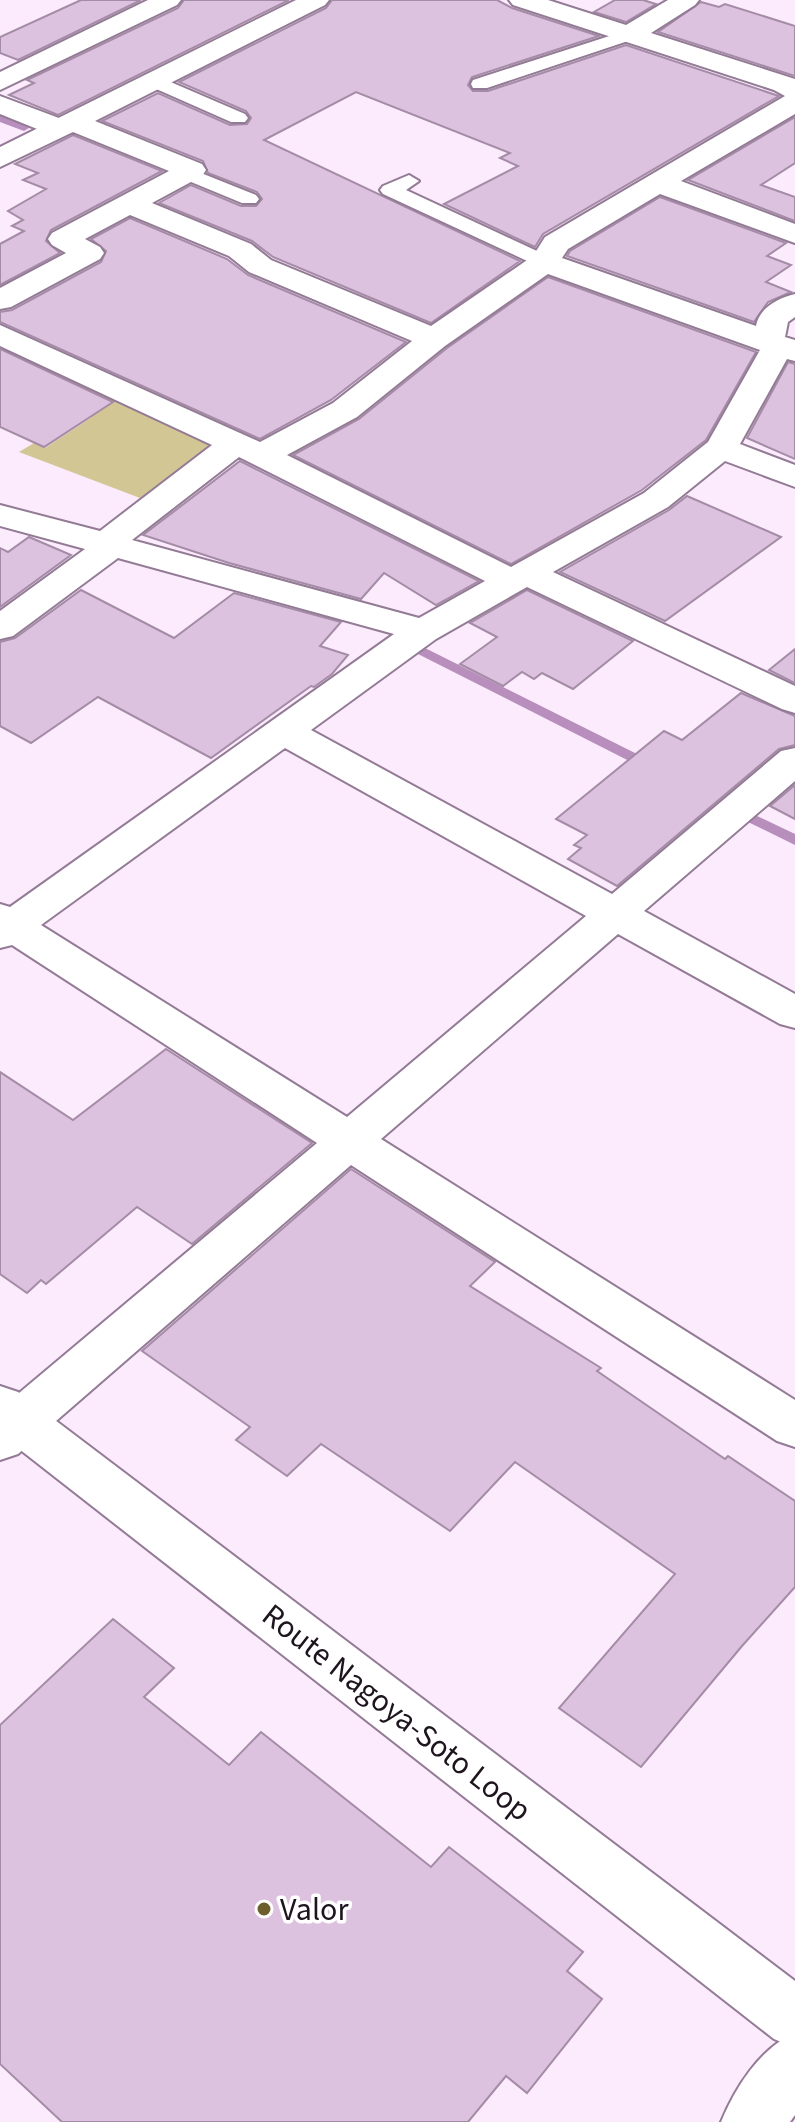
<svg xmlns="http://www.w3.org/2000/svg" width="795" height="2122" viewBox="0 0 795 2122" font-family="'Source Sans 3',sans-serif">
<rect width="100%" height="100%" fill="#fbebfd"/>
<polygon fill="#d3c695" points="7,348 213,444 140,498 19,452 34,443 45,448 92,417 42,395 0,352"/>
<g fill="none" stroke-linecap="round" stroke-linejoin="round">
<g fill="#b88ebc" fill-rule="evenodd">
<polygon points="0,115 28,126 29,128 24,131 0,122"/>
<polygon points="421,646 657,764 659,767 652,772 647,770 416,653 414,650"/>
<polygon points="755,815 795,834 795,845 750,823 748,820 750,817"/>
</g>
</g>
<g fill="#ddc2df" stroke="#a48ba6" stroke-width="2">
<polygon points="81,0 141,0 18,60 0,53 0,37"/>
<polygon points="184,0 289,0 58,115 9,95 34,83 27,80 178,8"/>
<polygon points="332,0 497,0 512,8 599,36 472,77 468,85 473,91 488,91 626,45 779,96 543,234 535,247 444,204 518,166 500,158 510,153 356,92 264,140 520,261 431,323 273,257 252,241 159,203 191,185 241,206 256,206 262,199 257,192 208,173 203,161 102,121 158,93 230,125 247,124 251,118 246,111 179,82 326,8"/>
<polygon points="615,0 643,0 656,4 626,22 594,12"/>
<polygon points="701,2 719,7 725,4 795,26 795,76 658,32"/>
<polygon points="795,117 795,163 761,185 795,197 795,221 688,180"/>
<polygon points="73,135 162,171 51,230 46,241 60,253 0,285 0,244 24,231 12,226 23,220 8,211 46,189 23,180 38,173 15,164"/>
<polygon points="660,197 786,243 767,256 791,265 766,282 791,292 768,302 754,322 567,256 570,251"/>
<polygon points="130,218 227,259 248,275 406,342 331,400 260,439 0,322 0,312 12,310 101,262 106,251 91,239"/>
<polygon points="548,277 756,352 706,440 642,490 511,564 293,455 359,419 447,348"/>
<polygon points="0,349 113,402 44,447 0,427"/>
<polygon points="788,362 795,364 795,459 747,438"/>
<polygon points="240,461 248,465 479,581 436,605 384,573 361,599 229,563 143,535"/>
<polygon points="687,496 781,537 665,621 560,572 669,510"/>
<polygon points="29,537 71,555 0,607 0,548 8,552"/>
<polygon points="81,590 174,638 234,593 341,622 320,646 348,655 332,674 314,687 311,686 211,758 98,697 31,743 0,726 0,642 15,638"/>
<polygon points="527,590 633,641 573,689 542,673 534,679 522,672 503,686 460,664 497,637 470,623"/>
<polygon points="795,649 795,683 769,670"/>
<polygon points="741,693 795,716 795,745 779,749 617,886 568,859 581,848 574,845 587,835 556,819 664,731 682,740"/>
<polygon points="795,785 795,819 770,806"/>
<polygon points="166,1049 312,1143 192,1244 137,1207 46,1284 41,1280 27,1293 0,1274 0,1072 73,1120"/>
<polygon points="351,1169 495,1262 470,1286 601,1368 597,1371 725,1459 728,1456 795,1501 795,1587 742,1646 641,1767 559,1708 675,1574 515,1462 450,1531 321,1444 287,1476 236,1440 250,1427 142,1351"/>
<polygon points="113,1619 174,1668 144,1697 229,1765 261,1732 431,1867 449,1847 583,1952 567,1971 602,1999 527,2093 506,2076 468,2122 62,2122 0,2064 0,1725"/>
</g>
<g fill="none" stroke-linecap="round" stroke-linejoin="round">
<g stroke="#937a95" stroke-width="4">
<g id="lane">
<polygon points="628,30 637,35 634,39 487,88 473,88 471,84 473,80"/>
<polygon points="152,74 245,114 248,118 245,122 231,122 145,84 143,80"/>
<polygon points="186,167 256,195 259,199 256,203 242,203 179,177 176,173"/>
<polygon points="409,175 419,181 406,190 552,258 555,262 552,266 538,266 383,194 380,190 383,186"/>
</g>
</g>
<g stroke="#937a95" stroke-width="4">
<g id="street">
<polygon points="148,0 181,0 177,5 0,90 0,72"/>
<path d="M296,0H329L325,5L95,121L202,164L206,170L202,176L152,203L251,244L271,260L431,326L533,256L545,237L785,96L774,90L513,5L509,0H548L626,25L668,0H699L695,5L651,33L795,79V114L681,181L795,224V243L660,194L568,249L562,258L756,326C759,308 778,298 795,294V317L788,322L785,337L795,340V361L787,359L740,444L795,465V487L725,461L668,507L553,572L795,686V713L782,709L527,587L436,639L311,730L612,894L781,751L795,748V781L644,911L795,994V1028L780,1024L618,934L381,1139L795,1400V1447L777,1441L351,1165L18,1454L0,1460V1409L317,1143L12,945L0,948V904L10,907L394,634L118,558L13,636L0,639V611L85,549L0,526V505L100,531L212,445L0,346V325L260,442L333,403L412,341L249,272L229,256L130,215L85,239L100,247L104,253L100,259L11,307L0,309V288L66,253L52,245L48,239L52,233L169,171L73,132L0,167V147ZM548,274L760,350L708,442L644,493L511,567L287,455L357,417L445,346ZM239,457L249,462L485,581L419,618L132,540ZM285,748L586,916L347,1117L41,925Z"/>
<path d="M795,2033V2115L790,2122H721C735,2088 760,2048 795,2033Z"/>
</g>
</g>
<g stroke="#937a95" stroke-width="4">
<g id="secondary">
<polygon points="0,96 67,121 71,127 67,133 57,135 47,133 0,114"/>
<polygon points="0,1386 18,1392 795,1981 795,2048 774,2039 0,1434"/>
</g>
</g>
<use href="#lane" fill="#fff" fill-rule="evenodd"/>
<use href="#street" fill="#fff" fill-rule="evenodd"/>
<use href="#secondary" fill="#fff" fill-rule="evenodd"/>
</g>
<circle fill="#6d5f2c" stroke="#fff" stroke-width="3" cx="264" cy="1909" r="8"/>
<g text-anchor="middle" stroke-width="7" stroke-linejoin="round" paint-order="stroke">
<g font-size="32" fill="#1d141e" stroke="#fff">
<text transform="translate(397 1712) rotate(38)" y="11">Route Nagoya-Soto Loop</text>
</g>
<g font-size="32" fill="#1d141e" stroke="#fff" text-anchor="start">
<text x="280" y="1920">Valor</text>
</g>
</g>
</svg>
